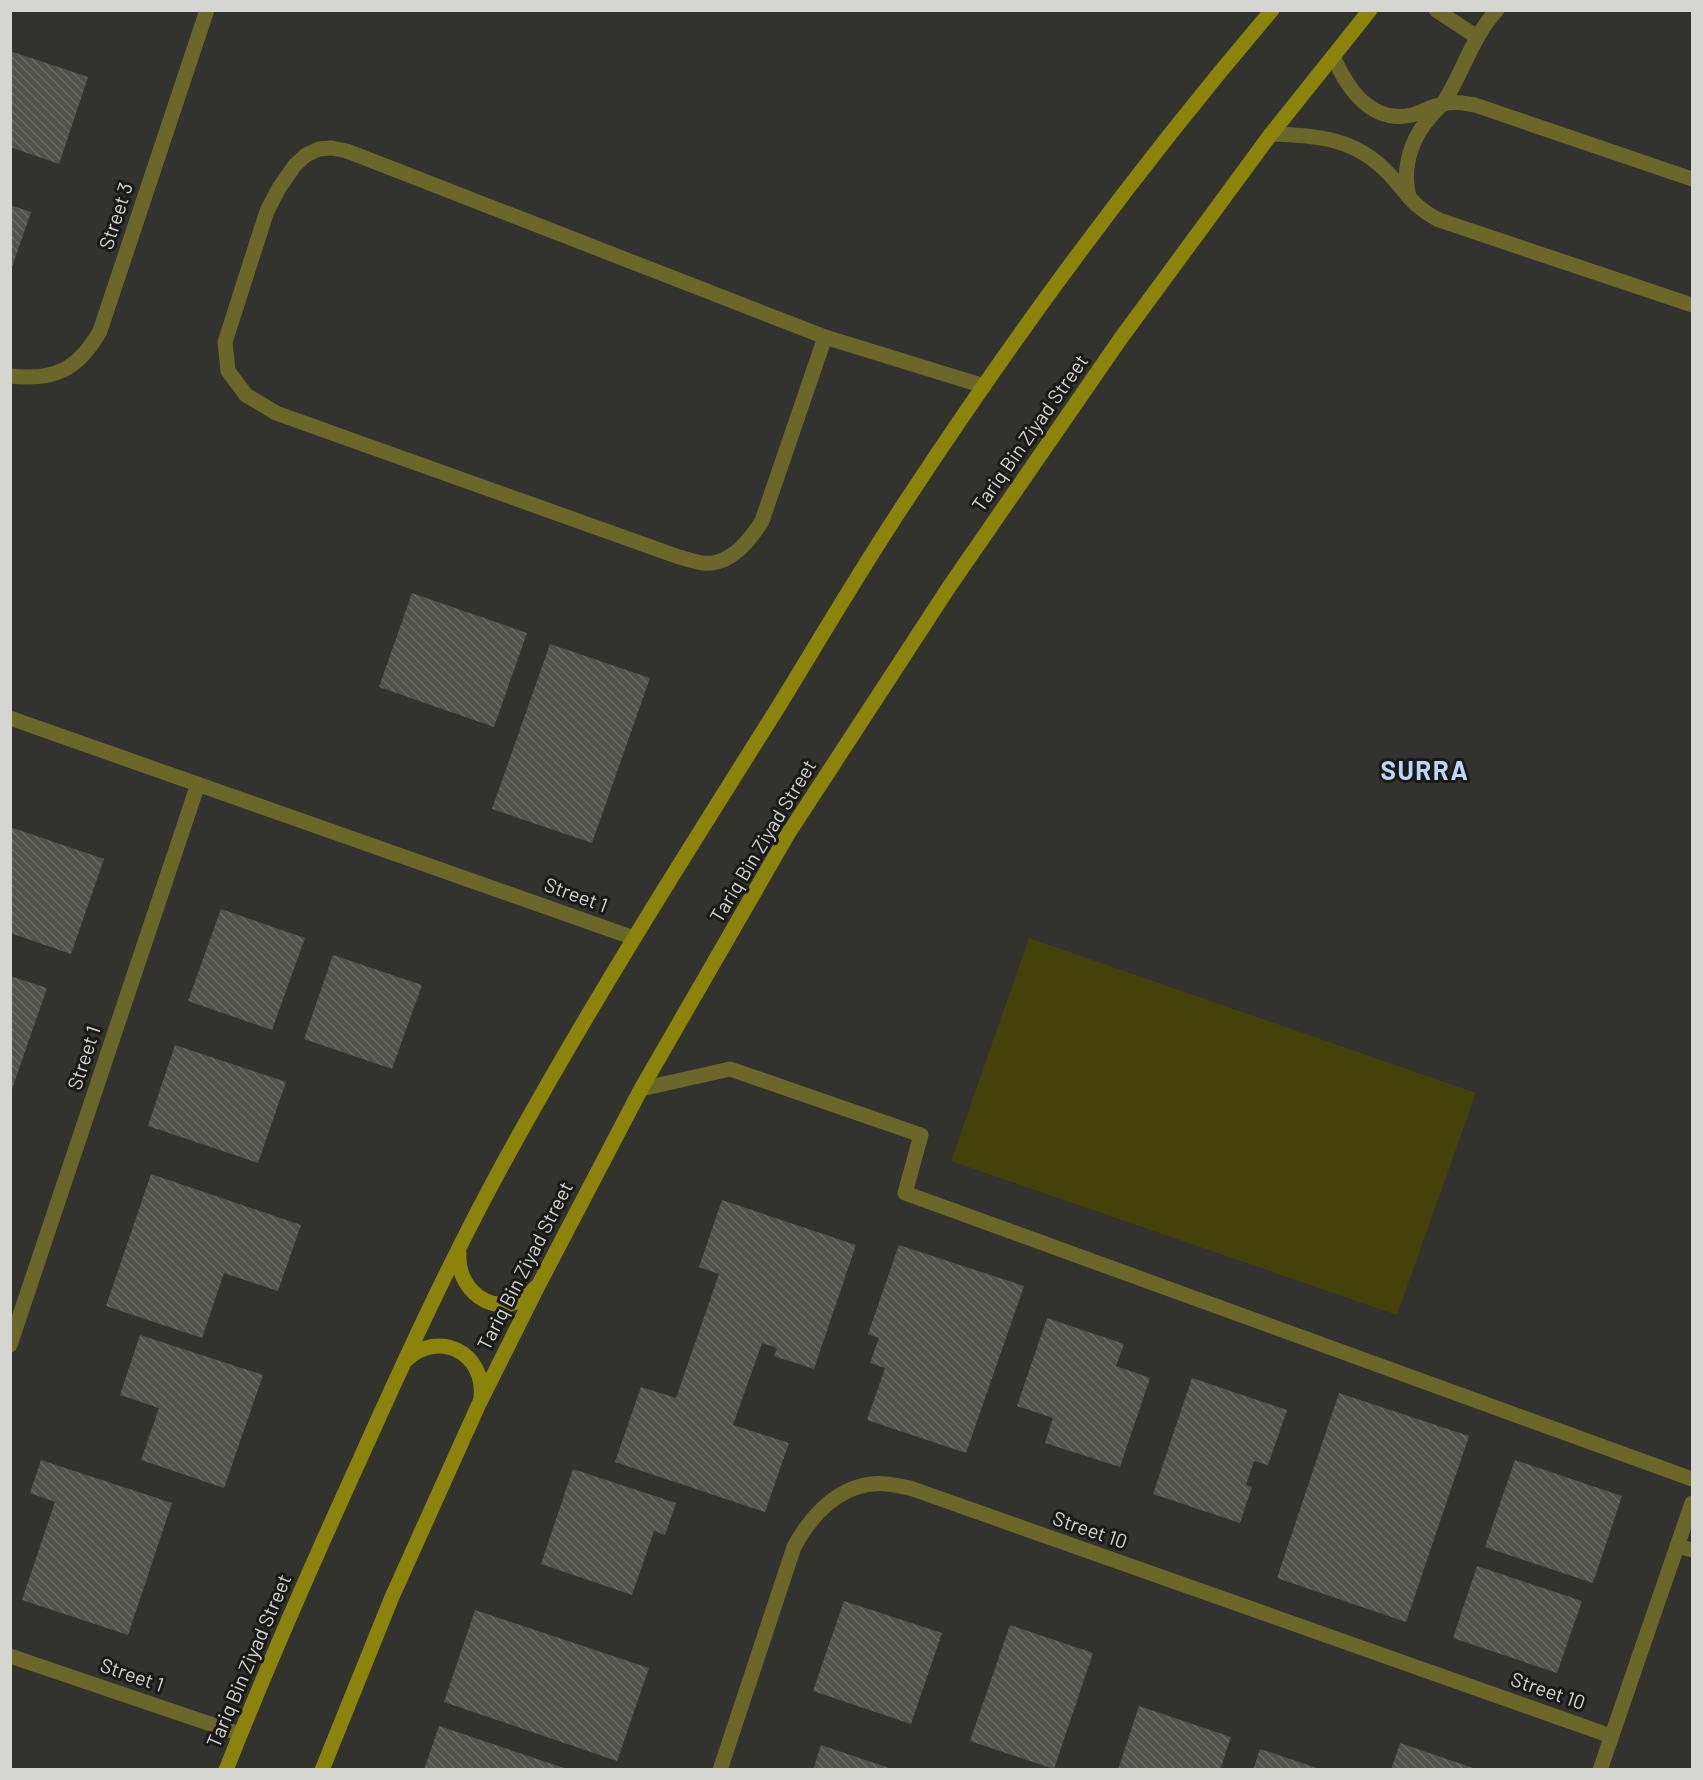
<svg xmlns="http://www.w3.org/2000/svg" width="1703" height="1780" viewBox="0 0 1703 1780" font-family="Barlow,sans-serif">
<defs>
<pattern id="building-back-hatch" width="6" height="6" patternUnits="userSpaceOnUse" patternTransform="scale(1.5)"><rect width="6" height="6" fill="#52524d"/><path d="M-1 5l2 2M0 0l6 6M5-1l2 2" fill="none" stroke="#6a6a66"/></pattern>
</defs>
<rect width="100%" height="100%" fill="#32322e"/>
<polygon fill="#45410a" points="1029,938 1476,1093 1397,1315 951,1161"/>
<g fill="url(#building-back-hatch)">
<polygon points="10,51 88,77 59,164 10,147"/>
<polygon points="10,205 31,212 11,270 10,270"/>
<polygon points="412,593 527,633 494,727 379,687"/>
<polygon points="550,644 650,678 592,843 492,809"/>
<polygon points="10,827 104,859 71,954 10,933"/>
<polygon points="221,909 305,938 272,1030 188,1001"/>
<polygon points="333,955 422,985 392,1069 304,1039"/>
<polygon points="10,976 47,988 11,1092 10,1092"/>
<polygon points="175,1045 286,1082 258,1163 148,1126"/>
<polygon points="151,1174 301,1225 278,1291 224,1273 202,1338 106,1306"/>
<polygon points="722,1200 856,1245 814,1369 774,1356 777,1348 762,1343 733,1425 789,1443 765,1512 615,1462 641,1387 676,1398 719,1274 699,1267"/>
<polygon points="899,1245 1024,1286 966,1453 867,1420 885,1368 870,1363 879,1338 868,1334"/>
<polygon points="1047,1318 1124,1344 1116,1366 1150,1378 1120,1467 1045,1443 1053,1418 1017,1406"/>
<polygon points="140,1335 263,1375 224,1488 141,1460 159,1408 120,1395"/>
<polygon points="1192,1378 1287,1410 1268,1465 1254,1461 1246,1485 1252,1487 1240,1523 1153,1494"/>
<polygon points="1339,1393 1469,1436 1406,1622 1277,1578"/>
<polygon points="41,1460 172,1503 128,1635 22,1600 55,1502 30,1493"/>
<polygon points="1515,1460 1622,1496 1593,1583 1485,1547"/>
<polygon points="573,1469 676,1503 665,1535 654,1531 632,1595 541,1564"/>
<polygon points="1477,1566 1582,1601 1557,1673 1453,1638"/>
<polygon points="844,1601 942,1633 911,1724 813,1691"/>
<polygon points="475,1610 649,1668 617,1761 444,1702"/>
<polygon points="1010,1625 1093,1653 1054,1769 970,1741"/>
<polygon points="1139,1706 1231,1737 1220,1770 1118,1770"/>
<polygon points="439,1726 567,1769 567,1770 424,1770"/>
<polygon points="1400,1743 1476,1769 1476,1770 1391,1770"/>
<polygon points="821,1745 892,1769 892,1770 813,1770"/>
<polygon points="1260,1749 1320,1769 1320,1770 1253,1770"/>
</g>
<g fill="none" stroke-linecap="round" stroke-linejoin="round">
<g stroke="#6b6729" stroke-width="15">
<polyline points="1436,10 1477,37"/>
<path d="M1333,56C1347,88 1370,124 1412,115C1422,112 1432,106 1443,104C1453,101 1464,103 1475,105L1692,179"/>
<path d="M1271,134C1317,136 1355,137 1389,174C1408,194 1412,206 1439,220L1692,305"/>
<path d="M1409,197C1405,181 1406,163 1412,147C1416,136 1423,125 1431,116C1435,111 1440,107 1444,102C1463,72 1472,37 1497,10"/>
<path d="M825,337L762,521C752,537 737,557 717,562C705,566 691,560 679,557L276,413L246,395L228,371L225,342L267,211L279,188L295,165L306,155L319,149L331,148L347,151L825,337L984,386"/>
<polyline points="641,1089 730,1069 921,1135 905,1193 1692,1479"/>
<polyline points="1677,1546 1692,1550"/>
</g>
<g stroke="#6b6729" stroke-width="15">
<path d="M10,376C54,381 78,370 100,331L207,10"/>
<polyline points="10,718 634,938"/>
<polyline points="10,1345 198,784"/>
<polyline points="10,1656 240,1734"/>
<path d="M720,1770L794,1547C810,1517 836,1488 872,1484C885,1482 898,1486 910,1488L1611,1736"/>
<polyline points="1600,1770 1692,1503"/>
</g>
<g stroke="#8b840b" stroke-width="15">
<path d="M459,1253C456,1297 506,1324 535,1288"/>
<path d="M406,1360C439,1329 486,1353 481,1398"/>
<path d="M226,1770C268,1664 314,1560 361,1457C409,1350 458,1244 515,1142C597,994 687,852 777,709C820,639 862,567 908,498C1019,329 1140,165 1272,10"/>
<polyline points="322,1770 392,1597 478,1406 539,1284 641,1089 788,834 949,587 1121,338 1271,134 1370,10"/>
</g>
</g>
<g text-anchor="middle" stroke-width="6" stroke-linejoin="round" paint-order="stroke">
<g font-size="20" fill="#d5d5d2" stroke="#191918">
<text transform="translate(116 216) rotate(-72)" y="7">Street 3</text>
<text transform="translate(1030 433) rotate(-55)" y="7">Tariq Bin Ziyad Street</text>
<text transform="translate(763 841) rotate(-59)" y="7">Tariq Bin Ziyad Street</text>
<text transform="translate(576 895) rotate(20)" y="7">Street 1</text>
<text transform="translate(84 1058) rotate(-72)" y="7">Street 1</text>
<text transform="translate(525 1266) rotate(-63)" y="7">Tariq Bin Ziyad Street</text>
<text transform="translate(1090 1530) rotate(19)" y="7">Street 10</text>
<text transform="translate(249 1661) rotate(-67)" y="7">Tariq Bin Ziyad Street</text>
<text transform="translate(132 1675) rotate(19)" y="7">Street 1</text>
<text transform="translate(1548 1691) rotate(19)" y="7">Street 10</text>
</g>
<g font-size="26" font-weight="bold" letter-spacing="1.5" fill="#bcd7fd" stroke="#191918">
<text x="1425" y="780">SURRA</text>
</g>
</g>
<rect width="1703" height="1780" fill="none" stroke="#d5d5d2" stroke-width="24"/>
</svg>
